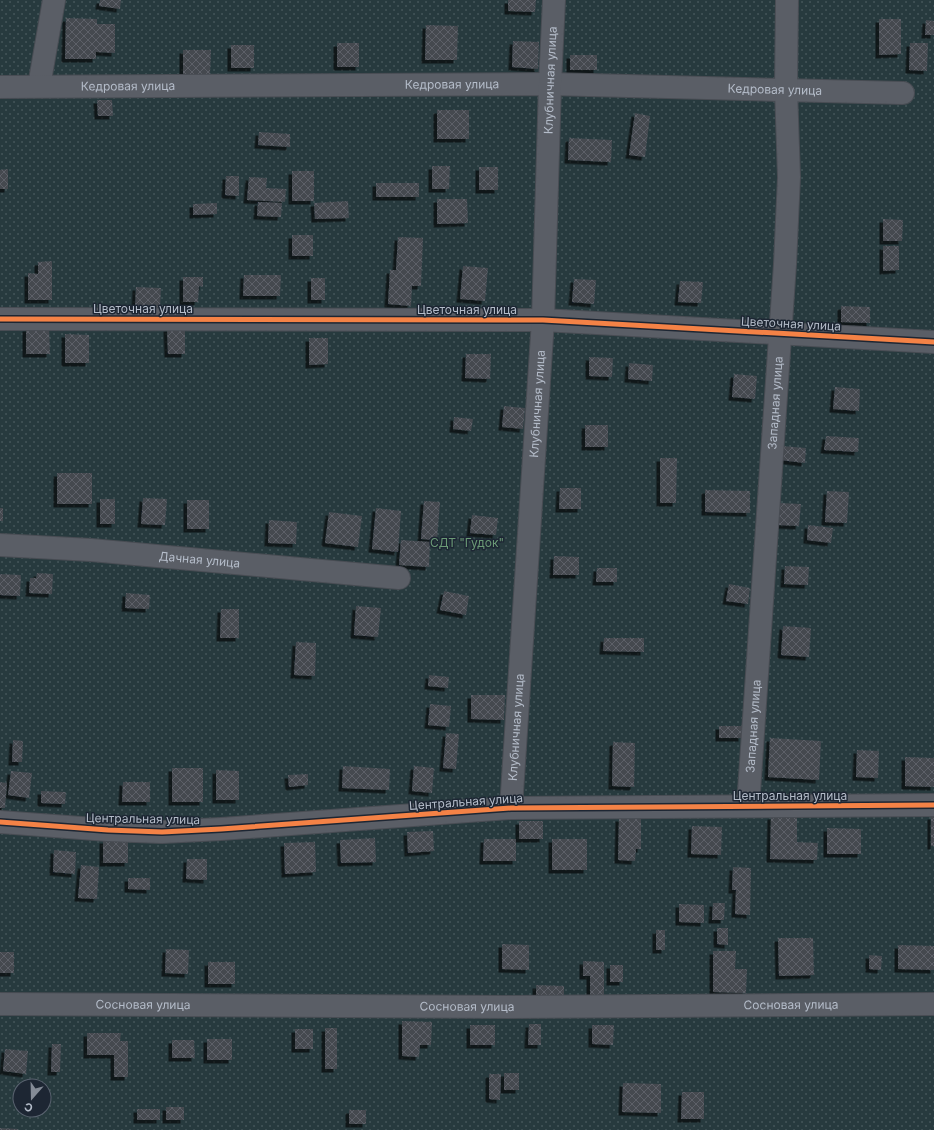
<svg xmlns="http://www.w3.org/2000/svg" width="934" height="1130" viewBox="0 0 934 1130" font-family="Inter,sans-serif">
<defs>
<pattern id="garden-dots" width="8" height="8" patternUnits="userSpaceOnUse"><rect width="8" height="8" fill="#273a3e"/><path d="M2 2h.1M6 6h.1" fill="none" stroke="#445559" stroke-width="1.8" stroke-linecap="round"/></pattern>
<pattern id="building-cross-hatch" width="8" height="8" patternUnits="userSpaceOnUse"><rect width="8" height="8" fill="#444950"/><path d="M0 0l8 8M0 8l8-8" fill="none" stroke="#5d6168"/></pattern>
<filter id="shadow"><feDropShadow dx="-3.5" dy="3.5" stdDeviation="0" flood-color="#0009"/></filter>
</defs>
<rect width="100%" height="100%" fill="#2a3038"/>
<path fill="url(#garden-dots)" fill-rule="evenodd" d="M0,0H934V1130H0ZM20,1086H44V1110H20Z"/>
<g fill="url(#building-cross-hatch)" filter="url(#shadow)">
<polygon points="100,0 121,0 120,9 99,6"/>
<polygon points="508,0 536,0 535,12 508,11"/>
<polygon points="66,18 97,19 97,24 115,24 115,53 96,52 96,59 65,59"/>
<polygon points="879,19 901,19 901,54 879,55"/>
<polygon points="926,20 934,21 934,35 925,35"/>
<polygon points="426,25 458,26 457,60 425,60"/>
<polygon points="513,41 539,42 538,69 512,67"/>
<rect x="337" y="43" width="22" height="24"/>
<polygon points="910,43 928,43 927,71 909,70"/>
<rect x="231" y="45" width="23" height="23"/>
<polygon points="183,50 211,50 210,74 183,74"/>
<rect x="570" y="55" width="27" height="15"/>
<polygon points="97,100 112,100 113,116 98,116"/>
<rect x="437" y="110" width="32" height="29"/>
<polygon points="635,113 650,116 645,157 629,155"/>
<polygon points="259,132 290,134 290,147 258,145"/>
<polygon points="569,138 612,140 611,162 568,160"/>
<polygon points="432,166 450,166 449,189 432,189"/>
<rect x="479" y="167" width="19" height="23"/>
<polygon points="8,169 8,189 0,189 0,170"/>
<rect x="292" y="171" width="22" height="30"/>
<polygon points="226,176 239,176 239,196 225,195"/>
<polygon points="249,177 267,178 266,188 286,189 285,202 247,200"/>
<rect x="376" y="183" width="43" height="14"/>
<polygon points="437,199 467,199 468,223 437,224"/>
<polygon points="348,201 349,218 315,219 314,203"/>
<polygon points="258,202 282,203 281,217 257,216"/>
<polygon points="217,203 217,214 193,215 193,204"/>
<polygon points="883,219 903,220 902,241 883,241"/>
<rect x="292" y="235" width="21" height="21"/>
<polygon points="398,237 423,238 421,286 412,286 411,306 388,304 390,270 396,270"/>
<polygon points="883,246 899,246 899,270 883,271"/>
<polygon points="52,261 52,300 28,300 28,273 38,274 38,262"/>
<polygon points="463,266 488,268 485,301 460,299"/>
<polygon points="244,275 281,275 280,296 243,296"/>
<polygon points="183,277 203,277 203,287 199,286 198,302 183,302"/>
<rect x="311" y="278" width="14" height="22"/>
<polygon points="574,279 596,280 594,304 572,302"/>
<polygon points="680,281 703,282 701,303 678,302"/>
<polygon points="136,287 161,288 160,308 135,308"/>
<polygon points="841,306 870,307 870,323 841,322"/>
<polygon points="49,327 50,354 26,354 26,328"/>
<polygon points="185,327 185,354 168,354 167,328"/>
<polygon points="65,334 89,335 89,363 65,363"/>
<polygon points="309,338 328,338 328,364 309,365"/>
<polygon points="466,354 491,354 490,379 465,378"/>
<polygon points="589,357 613,358 612,377 589,376"/>
<polygon points="629,363 653,365 652,381 628,379"/>
<polygon points="734,374 757,376 755,399 732,397"/>
<polygon points="835,387 860,389 859,411 833,409"/>
<polygon points="504,406 525,408 523,429 502,427"/>
<polygon points="454,417 473,419 471,431 453,429"/>
<rect x="585" y="425" width="23" height="22"/>
<polygon points="826,436 859,438 858,452 824,450"/>
<polygon points="782,446 806,448 805,463 780,460"/>
<polygon points="660,458 677,458 676,503 660,503"/>
<rect x="57" y="473" width="35" height="31"/>
<polygon points="560,488 581,488 581,509 559,509"/>
<polygon points="705,490 750,491 750,513 705,512"/>
<polygon points="827,491 849,492 847,523 825,522"/>
<polygon points="143,498 167,499 165,525 141,524"/>
<rect x="100" y="499" width="15" height="25"/>
<rect x="187" y="500" width="22" height="29"/>
<polygon points="424,501 440,502 437,540 421,539"/>
<polygon points="780,503 801,504 799,526 778,525"/>
<rect x="0" y="508" width="3" height="13"/>
<polygon points="376,508 401,511 398,552 372,549"/>
<polygon points="329,512 362,516 358,547 325,543"/>
<polygon points="472,515 498,518 496,535 470,533"/>
<polygon points="269,520 297,522 296,544 268,543"/>
<polygon points="808,525 833,528 831,543 807,540"/>
<polygon points="401,540 430,542 429,567 399,565"/>
<polygon points="554,556 579,557 579,575 553,575"/>
<polygon points="785,566 809,567 808,585 784,584"/>
<polygon points="597,568 617,568 617,582 596,582"/>
<polygon points="37,573 53,574 52,594 29,593 30,578 36,578"/>
<polygon points="0,574 21,575 20,596 0,595"/>
<polygon points="729,584 750,588 748,604 726,601"/>
<polygon points="444,591 469,596 466,615 440,610"/>
<polygon points="126,593 150,595 149,609 125,608"/>
<polygon points="356,606 381,608 378,637 354,635"/>
<polygon points="221,609 239,609 239,638 220,638"/>
<polygon points="783,626 811,628 809,657 781,655"/>
<polygon points="604,638 644,638 644,652 603,651"/>
<polygon points="296,642 316,643 315,676 294,675"/>
<polygon points="429,675 449,677 448,688 428,686"/>
<polygon points="471,695 505,695 504,720 471,719"/>
<polygon points="430,704 451,706 449,727 428,725"/>
<rect x="719" y="726" width="23" height="12"/>
<polygon points="446,733 459,734 456,769 443,768"/>
<polygon points="770,738 821,741 819,780 768,777"/>
<polygon points="13,740 23,741 22,762 12,762"/>
<polygon points="613,742 635,743 634,787 612,786"/>
<polygon points="857,750 879,751 878,778 856,777"/>
<polygon points="905,757 934,758 934,787 905,786"/>
<polygon points="343,766 390,769 389,790 342,788"/>
<polygon points="414,766 434,768 432,793 412,791"/>
<rect x="172" y="768" width="31" height="34"/>
<polygon points="216,770 239,771 239,800 216,800"/>
<polygon points="11,771 32,773 29,798 8,795"/>
<polygon points="308,774 308,785 289,787 288,775"/>
<polygon points="0,782 7,783 5,808 0,808"/>
<polygon points="123,782 150,782 150,802 122,802"/>
<polygon points="41,791 66,792 65,804 41,803"/>
<polygon points="771,816 797,817 797,842 818,843 817,860 770,859"/>
<rect x="931" y="816" width="3" height="30"/>
<polygon points="619,818 641,819 641,849 636,849 635,861 618,860"/>
<rect x="519" y="821" width="24" height="18"/>
<polygon points="692,826 722,827 721,855 691,854"/>
<polygon points="827,828 861,829 861,854 827,854"/>
<polygon points="433,831 434,851 408,853 407,832"/>
<polygon points="375,838 376,862 341,863 340,840"/>
<polygon points="484,839 516,839 516,861 483,861"/>
<rect x="552" y="839" width="35" height="31"/>
<rect x="103" y="840" width="25" height="23"/>
<polygon points="315,842 316,872 285,874 284,843"/>
<polygon points="54,850 76,852 75,874 53,872"/>
<polygon points="187,859 207,859 207,880 186,879"/>
<polygon points="81,865 99,867 97,899 78,898"/>
<polygon points="733,867 751,868 750,915 735,914 736,890 732,890"/>
<polygon points="128,878 150,878 150,890 128,889"/>
<polygon points="713,903 725,903 724,920 712,920"/>
<polygon points="679,904 704,905 704,923 679,922"/>
<polygon points="717,928 728,928 728,945 717,944"/>
<rect x="656" y="930" width="9" height="20"/>
<polygon points="778,938 813,938 814,975 779,976"/>
<polygon points="502,944 529,945 529,970 502,969"/>
<polygon points="898,945 934,946 934,970 898,969"/>
<polygon points="166,949 189,950 188,974 165,973"/>
<polygon points="713,951 736,951 735,969 747,969 746,993 713,992"/>
<rect x="0" y="952" width="14" height="21"/>
<polygon points="869,955 882,956 881,970 869,969"/>
<polygon points="583,961 604,962 604,996 590,996 590,976 583,976"/>
<rect x="208" y="962" width="27" height="22"/>
<rect x="610" y="965" width="13" height="17"/>
<polygon points="536,985 564,986 564,1000 536,999"/>
<polygon points="402,1021 432,1022 431,1045 420,1045 419,1057 402,1056"/>
<polygon points="529,1024 541,1024 541,1045 528,1045"/>
<rect x="470" y="1025" width="25" height="20"/>
<polygon points="592,1025 614,1025 613,1045 592,1044"/>
<rect x="325" y="1028" width="12" height="41"/>
<rect x="295" y="1029" width="18" height="20"/>
<polygon points="87,1033 121,1033 120,1041 128,1041 128,1077 114,1077 114,1055 87,1055"/>
<rect x="207" y="1039" width="25" height="21"/>
<polygon points="172,1040 194,1040 195,1058 172,1058"/>
<polygon points="52,1044 61,1044 60,1072 51,1072"/>
<polygon points="5,1049 28,1051 26,1074 3,1071"/>
<rect x="504" y="1073" width="15" height="17"/>
<polygon points="489,1074 501,1074 500,1100 489,1099"/>
<polygon points="623,1083 661,1084 661,1113 622,1112"/>
<polygon points="682,1092 704,1092 704,1119 681,1119"/>
<rect x="166" y="1107" width="18" height="13"/>
<rect x="137" y="1109" width="23" height="11"/>
<rect x="349" y="1110" width="17" height="14"/>
<polygon points="0,1128 18,1129 18,1130 0,1130"/>
</g>
<g fill="none" stroke-linecap="round" stroke-linejoin="round">
<g stroke="#484c53" stroke-width="24">
<g id="minor">
<polyline points="39,86 54,0"/>
<path id="s1" d="M0,87L550,84L903,93"/>
<polyline points="0,319 543,320 934,342"/>
<path id="s2" d="M0,545L91,550L399,578"/>
<path id="s3" d="M748,806L785,264L789,177L786,89L787,0"/>
<path id="s4" d="M511,808L543,320L550,84L554,0"/>
<polyline points="0,822 108,830 162,832 221,829 511,808 934,805"/>
<path id="s5" d="M0,1004L507,1007L934,1004"/>
</g>
</g>
<use href="#minor" stroke="#5a5e66" stroke-width="22"/>
<g stroke="#1d2633" stroke-width="8">
<g id="cycleway">
<polyline points="0,319 543,320 934,342"/>
<polyline points="0,822 108,830 162,832 221,829 511,808 934,805"/>
</g>
</g>
<use href="#cycleway" stroke="#f48246" stroke-width="5"/>
</g>
<g text-anchor="middle" stroke-width="3" stroke-linejoin="round" paint-order="stroke">
<g font-size="12" fill="#b4bcc9" stroke="#1d2633">
<text dy="4" stroke="none"><textPath href="#s4" startOffset="729">Клубничная улица</textPath></text>
<text dy="4" stroke="none"><textPath href="#s1" startOffset="452">Кедровая улица</textPath></text>
<text dy="4" stroke="none"><textPath href="#s1" startOffset="128">Кедровая улица</textPath></text>
<text dy="4" stroke="none"><textPath href="#s1" startOffset="775">Кедровая улица</textPath></text>
<text x="143" y="313">Цветочная улица</text>
<text x="467" y="314">Цветочная улица</text>
<text transform="translate(791 324) rotate(3)" y="4">Цветочная улица</text>
<text dy="4" stroke="none"><textPath href="#s3" startOffset="404">Западная улица</textPath></text>
<text dy="4" stroke="none"><textPath href="#s4" startOffset="405">Клубничная улица</textPath></text>
<text dy="4" stroke="none"><textPath href="#s2" startOffset="200">Дачная улица</textPath></text>
<text dy="4" stroke="none"><textPath href="#s3" startOffset="80">Западная улица</textPath></text>
<text dy="4" stroke="none"><textPath href="#s4" startOffset="81">Клубничная улица</textPath></text>
<text x="790" y="800">Центральная улица</text>
<text transform="translate(466 802) rotate(-4)" y="4">Центральная улица</text>
<text transform="translate(143 819) rotate(1)" y="4">Центральная улица</text>
<text dy="4" stroke="none"><textPath href="#s5" startOffset="143">Сосновая улица</textPath></text>
<text dy="4" stroke="none"><textPath href="#s5" startOffset="791">Сосновая улица</textPath></text>
<text dy="4" stroke="none"><textPath href="#s5" startOffset="467">Сосновая улица</textPath></text>
</g>
<g font-size="12" fill="#6b9a76" stroke="#1d2633">
<text x="467" y="547">СДТ "Гудок"</text>
</g>
</g>
<g transform="translate(32 1098) rotate(200)"><circle r="19" fill="#1d2633" stroke="#59626f"/>
<path d="M0-3L7 15L0 10L-7 15Z" fill="#848b96"/>
<text y="-6" font-size="11" font-weight="bold" text-anchor="middle" fill="#b4bcc9">С</text>
</g>
</svg>
